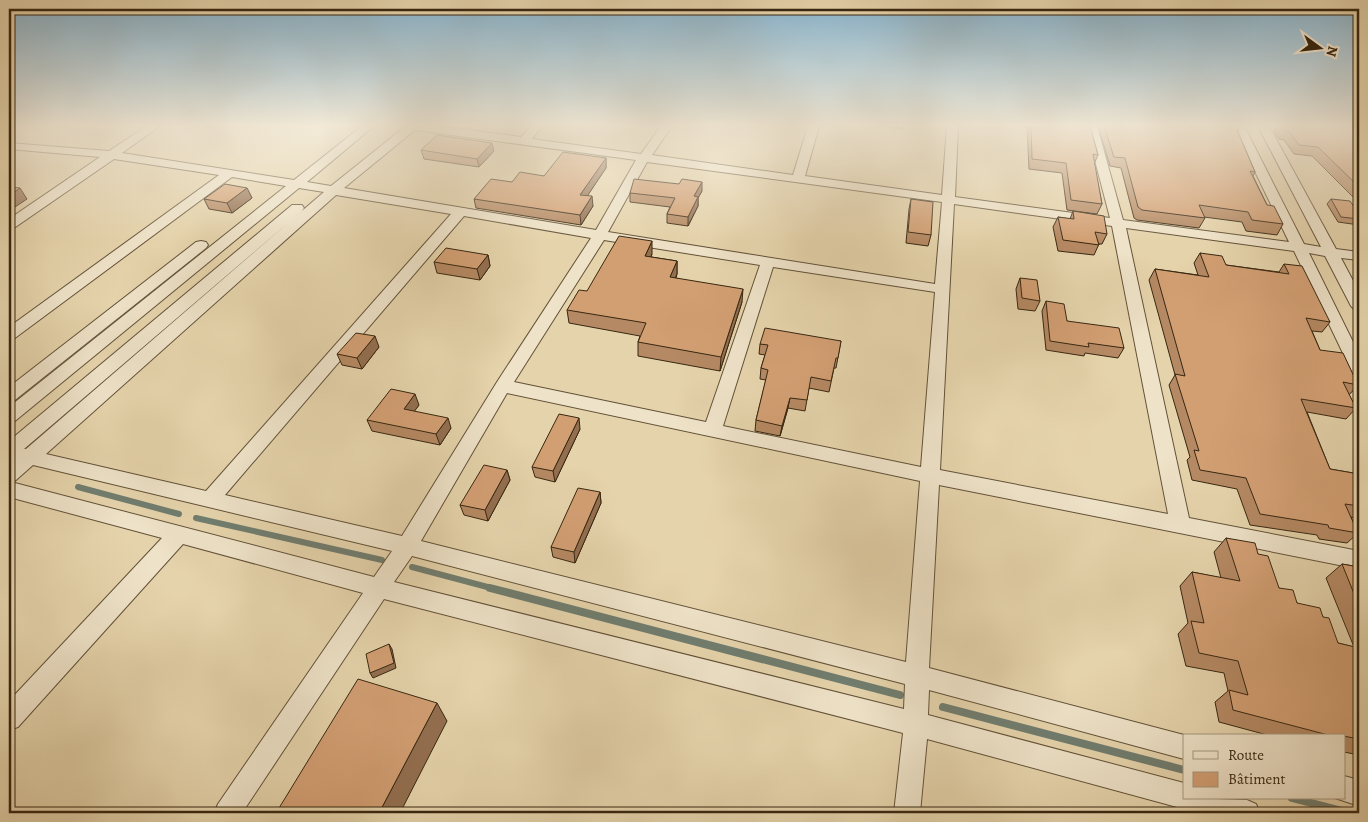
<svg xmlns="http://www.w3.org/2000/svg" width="1368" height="822" viewBox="0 0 1368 822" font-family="Alegreya,serif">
<rect width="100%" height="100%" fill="#e5d3ab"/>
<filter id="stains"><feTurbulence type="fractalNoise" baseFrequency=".004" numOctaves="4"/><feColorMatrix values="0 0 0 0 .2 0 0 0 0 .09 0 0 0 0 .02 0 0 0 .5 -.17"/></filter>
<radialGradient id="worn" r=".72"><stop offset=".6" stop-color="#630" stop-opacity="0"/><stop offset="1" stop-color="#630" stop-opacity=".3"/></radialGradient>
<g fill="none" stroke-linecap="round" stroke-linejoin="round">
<g stroke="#707d6f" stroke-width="6">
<polyline points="78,487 179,514"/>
<polyline points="196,518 382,560"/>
<polyline points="412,567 495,589"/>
</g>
<g stroke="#707d6f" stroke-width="8">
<polyline points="490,588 900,695"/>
<polyline points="943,707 1184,770"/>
<polyline points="1292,798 1350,813"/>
</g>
<g stroke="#635238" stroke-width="2">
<g id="minor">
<path d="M147,126H160L122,153L294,180L362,126H374L307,182L331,186L406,126H436L521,137L531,126H542L532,139L641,154L661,126H672L652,155L793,175L808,126H819L805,176L942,195L947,126H958L955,197L1110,218L1086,126H1097L1123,220L1289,242L1233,126H1244L1304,244L1321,247L1258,126H1269L1336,249L1359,252V260L1341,258L1359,292V311L1354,309L1351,306L1325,256L1309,253L1359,354V376L1353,374L1351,370L1294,251L1126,228L1189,518L1359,551V569L939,485L929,668L1184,735L1187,736H1184V759L929,690L928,715L1184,783V798L1247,800L1256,804L1260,813H1199L927,739L920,813H894L903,733L384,599L242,813H214L218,804L363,593L183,544L18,727L9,730V701L162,538L9,497V464L14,460L9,459V441L292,205H302L304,208L302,211L24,449H26L324,192L299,188L15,421L9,422V407L286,186L232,177L15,338L9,339V327L219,175L114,159L14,228L9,229V219L100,157L9,149V143L109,151ZM415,130L636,160L596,230L344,188ZM647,162L942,202L935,284L608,232ZM336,195L451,214L206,491L46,454ZM954,204L1112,226L1168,514L940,470ZM464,216L591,238L497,382L402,536L225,495ZM604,240L760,265L706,422L514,382ZM773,267L935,292L921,467L723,426ZM507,393L920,481L906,662L421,541ZM33,465L392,551L374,577L11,482L16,480ZM412,556L905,684L904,709L394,582Z"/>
<polygon points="201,241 206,242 208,245 206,248 15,400 9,402 9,387 196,242"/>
<polygon points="1344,776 1359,780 1359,806 1335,798 1344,798"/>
</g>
</g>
<use href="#minor" fill="#eee2c8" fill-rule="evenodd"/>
</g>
<g fill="#b58963" stroke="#382711">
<polygon points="884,126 904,126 903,129"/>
<polygon points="1027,126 1090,126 1098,155 1094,164 1102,204 1097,214 1067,210 1062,173 1029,169"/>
<polygon points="1098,126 1237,126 1239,130 1238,132 1255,172 1253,176 1267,205 1283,224 1277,235 1246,231 1242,222 1204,217 1205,218 1199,228 1137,220 1134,218 1121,168 1110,166"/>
<polygon points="1275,126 1359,126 1359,203 1312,156 1294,154 1284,140 1279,139 1275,133"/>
<polygon points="421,150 494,151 479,167 424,159"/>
<polygon points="606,158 606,168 587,196 593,206 581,225 476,208 474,199 512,182 544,176"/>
<polygon points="247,188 252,198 232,213 209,209 204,199"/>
<polygon points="702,191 698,198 698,206 688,226 667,223 667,214 670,207 630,202 630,193"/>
<polygon points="911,199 931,235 928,246 906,243 909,209"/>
<polygon points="1331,199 1359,214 1359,225 1338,222 1327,204"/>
<polygon points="1073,211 1107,234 1102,244 1099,244 1094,255 1058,251 1053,227 1058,217 1070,219"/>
<polygon points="1200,253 1226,265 1279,272 1284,264 1330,322 1322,332 1312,331 1320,350 1358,385 1349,395 1356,408 1346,419 1307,412 1330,469 1359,474 1359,519 1351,517 1358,533 1347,543 1319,539 1317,535 1250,525 1237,489 1192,480 1187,460 1190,457 1169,385 1175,375 1149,280 1155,269 1198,275 1194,263"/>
<polygon points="652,254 651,257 677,261 677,274 676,278 742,302 720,371 638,356 638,342 640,336 569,323 567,310 587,291"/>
<polygon points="488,255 490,266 480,280 437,273 434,262"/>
<polygon points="1020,278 1040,301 1035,311 1018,309 1016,289"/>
<polygon points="1046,301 1067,321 1124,348 1118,358 1085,353 1084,356 1046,350 1042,311"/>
<polygon points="841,341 836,368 834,368 829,392 809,388 805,411 788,408 780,436 755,431 756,420 766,380 760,379 761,368 765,355 759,354 760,344"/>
<polygon points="379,347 362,369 342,365 337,354"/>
<polygon points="419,405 414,411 451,428 440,445 372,431 367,420"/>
<polygon points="580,429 555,482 535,477 532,467"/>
<polygon points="507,470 510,480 488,521 464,515 460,505"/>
<polygon points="600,492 601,503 575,563 553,557 551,547"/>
<polygon points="1226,538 1258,554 1279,588 1297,603 1323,617 1338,643 1354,647 1326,578 1342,564 1359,567 1359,755 1344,752 1344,736 1271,736 1219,722 1215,702 1228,691 1224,673 1186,666 1178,634 1188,623 1180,586 1192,572 1221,578 1214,552"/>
</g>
<g fill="#936f50" stroke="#382711">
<polygon points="492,143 494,151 479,167 477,159"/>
<polygon points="606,158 606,168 582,204 580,195"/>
<polygon points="702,182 702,191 698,198 698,206 688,226 688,217 694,196"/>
<polygon points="20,188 27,199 9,211 9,196"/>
<polygon points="247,188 252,198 232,213 227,203"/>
<polygon points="592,196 593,206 581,225 580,215"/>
<polygon points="652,241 652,254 646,269 645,256"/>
<polygon points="488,255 490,266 480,280 477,269"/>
<polygon points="677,261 677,274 670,290 670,277"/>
<polygon points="743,289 742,302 720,371 721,357"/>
<polygon points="375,336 379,347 362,369 357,358"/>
<polygon points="415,394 419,405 408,420 404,409"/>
<polygon points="790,398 788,408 780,436 782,426"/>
<polygon points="448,418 451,428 440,445 436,434"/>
<polygon points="579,418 580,429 555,482 553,471"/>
<polygon points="507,470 510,480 488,521 485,510"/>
<polygon points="600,492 601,503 575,563 574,552"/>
<polygon points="389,644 392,649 396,668 373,678 370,673"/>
<polygon points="437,703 447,721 400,813 379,813"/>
</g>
<g fill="#d29f73" stroke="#382711">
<polygon points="1031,126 1090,126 1098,155 1093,154 1102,204 1071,200 1066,163 1032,159"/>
<polygon points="1104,126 1237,126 1239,130 1237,130 1255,172 1250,171 1267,205 1274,206 1283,224 1252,220 1248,212 1199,205 1205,218 1142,210 1138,207 1125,158 1114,157"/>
<polygon points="1281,126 1359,126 1359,187 1318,147 1299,145 1289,131 1284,131"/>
<polygon points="437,135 492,143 477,159 421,150"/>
<polygon points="563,152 606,158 580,195 592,196 580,215 474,199 491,179 512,182 520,172 544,176"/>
<polygon points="634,179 679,184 682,179 702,182 694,196 698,197 688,217 667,214 675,198 630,193"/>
<polygon points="225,184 247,188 227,203 204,199"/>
<polygon points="9,187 20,188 9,196"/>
<polygon points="911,199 933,202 931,235 908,232"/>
<polygon points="1331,199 1350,201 1359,214 1359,219 1341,217"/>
<polygon points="1073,211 1104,216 1107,234 1095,232 1099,245 1063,240 1058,217 1074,219"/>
<polygon points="619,236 652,241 645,256 677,261 670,277 743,289 721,357 638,342 646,323 567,310 579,290 587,291"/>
<polygon points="446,248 488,255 477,269 434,262"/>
<polygon points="1200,253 1222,256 1226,265 1289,274 1284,264 1302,266 1330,322 1306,318 1320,350 1343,353 1358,385 1343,382 1356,408 1301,399 1330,469 1359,474 1359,506 1345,504 1358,533 1329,528 1328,525 1260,514 1246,478 1200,470 1194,450 1199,451 1175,374 1185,376 1155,269 1209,277"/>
<polygon points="1020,278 1037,280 1040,301 1022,298"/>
<polygon points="1046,301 1064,304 1067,321 1119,328 1124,348 1088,343 1089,347 1050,341"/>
<polygon points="765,328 841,341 838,358 836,358 831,381 811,377 807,400 790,398 782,426 756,420 768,370 761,368 768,345 760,344"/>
<polygon points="356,333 375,336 357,358 337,354"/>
<polygon points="391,389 415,394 404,409 448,418 436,434 367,420"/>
<polygon points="559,414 579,418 553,471 532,467"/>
<polygon points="484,465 507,470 485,510 460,505"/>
<polygon points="578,488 600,492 574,552 551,547"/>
<polygon points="1226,538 1255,543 1258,554 1268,556 1279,588 1293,590 1297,603 1320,608 1323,617 1329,618 1338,643 1359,648 1359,739 1338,735 1338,736 1332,736 1233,710 1229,690 1248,695 1238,661 1199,653 1191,621 1204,623 1192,572 1240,581"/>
<polygon points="1342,564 1359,567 1359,606"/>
<polygon points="389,644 394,663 370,673 366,654"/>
<polygon points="358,679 437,703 379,813 276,813"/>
</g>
<linearGradient id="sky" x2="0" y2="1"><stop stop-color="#87b5d0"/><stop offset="0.52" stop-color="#f3ebd9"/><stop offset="1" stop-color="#f3ebd9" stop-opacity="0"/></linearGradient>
<rect width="1368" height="241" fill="url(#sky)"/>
<rect width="1368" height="822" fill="none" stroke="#e5d3ab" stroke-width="30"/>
<rect x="10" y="10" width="1348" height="802" fill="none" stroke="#382711" stroke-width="2.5"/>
<rect x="15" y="15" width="1338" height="792" fill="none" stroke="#382711"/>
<rect x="1183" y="734" width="162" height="65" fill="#eee2c8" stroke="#a5977f"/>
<rect x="1193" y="751" width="25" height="8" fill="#eee2c8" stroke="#a5977f"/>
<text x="1228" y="760" font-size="15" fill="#382711">Route</text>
<rect x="1193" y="772" width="25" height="15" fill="#d29f73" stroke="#a5977f"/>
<text x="1228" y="784" font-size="15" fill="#382711">Bâtiment</text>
<g transform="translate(1320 48) rotate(105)" stroke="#eee2c8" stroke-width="4" paint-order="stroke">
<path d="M0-4L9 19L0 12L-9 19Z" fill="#382711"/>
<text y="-8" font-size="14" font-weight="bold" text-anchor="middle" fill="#382711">N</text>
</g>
<rect width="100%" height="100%" filter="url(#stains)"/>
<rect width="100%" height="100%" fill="url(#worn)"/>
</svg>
